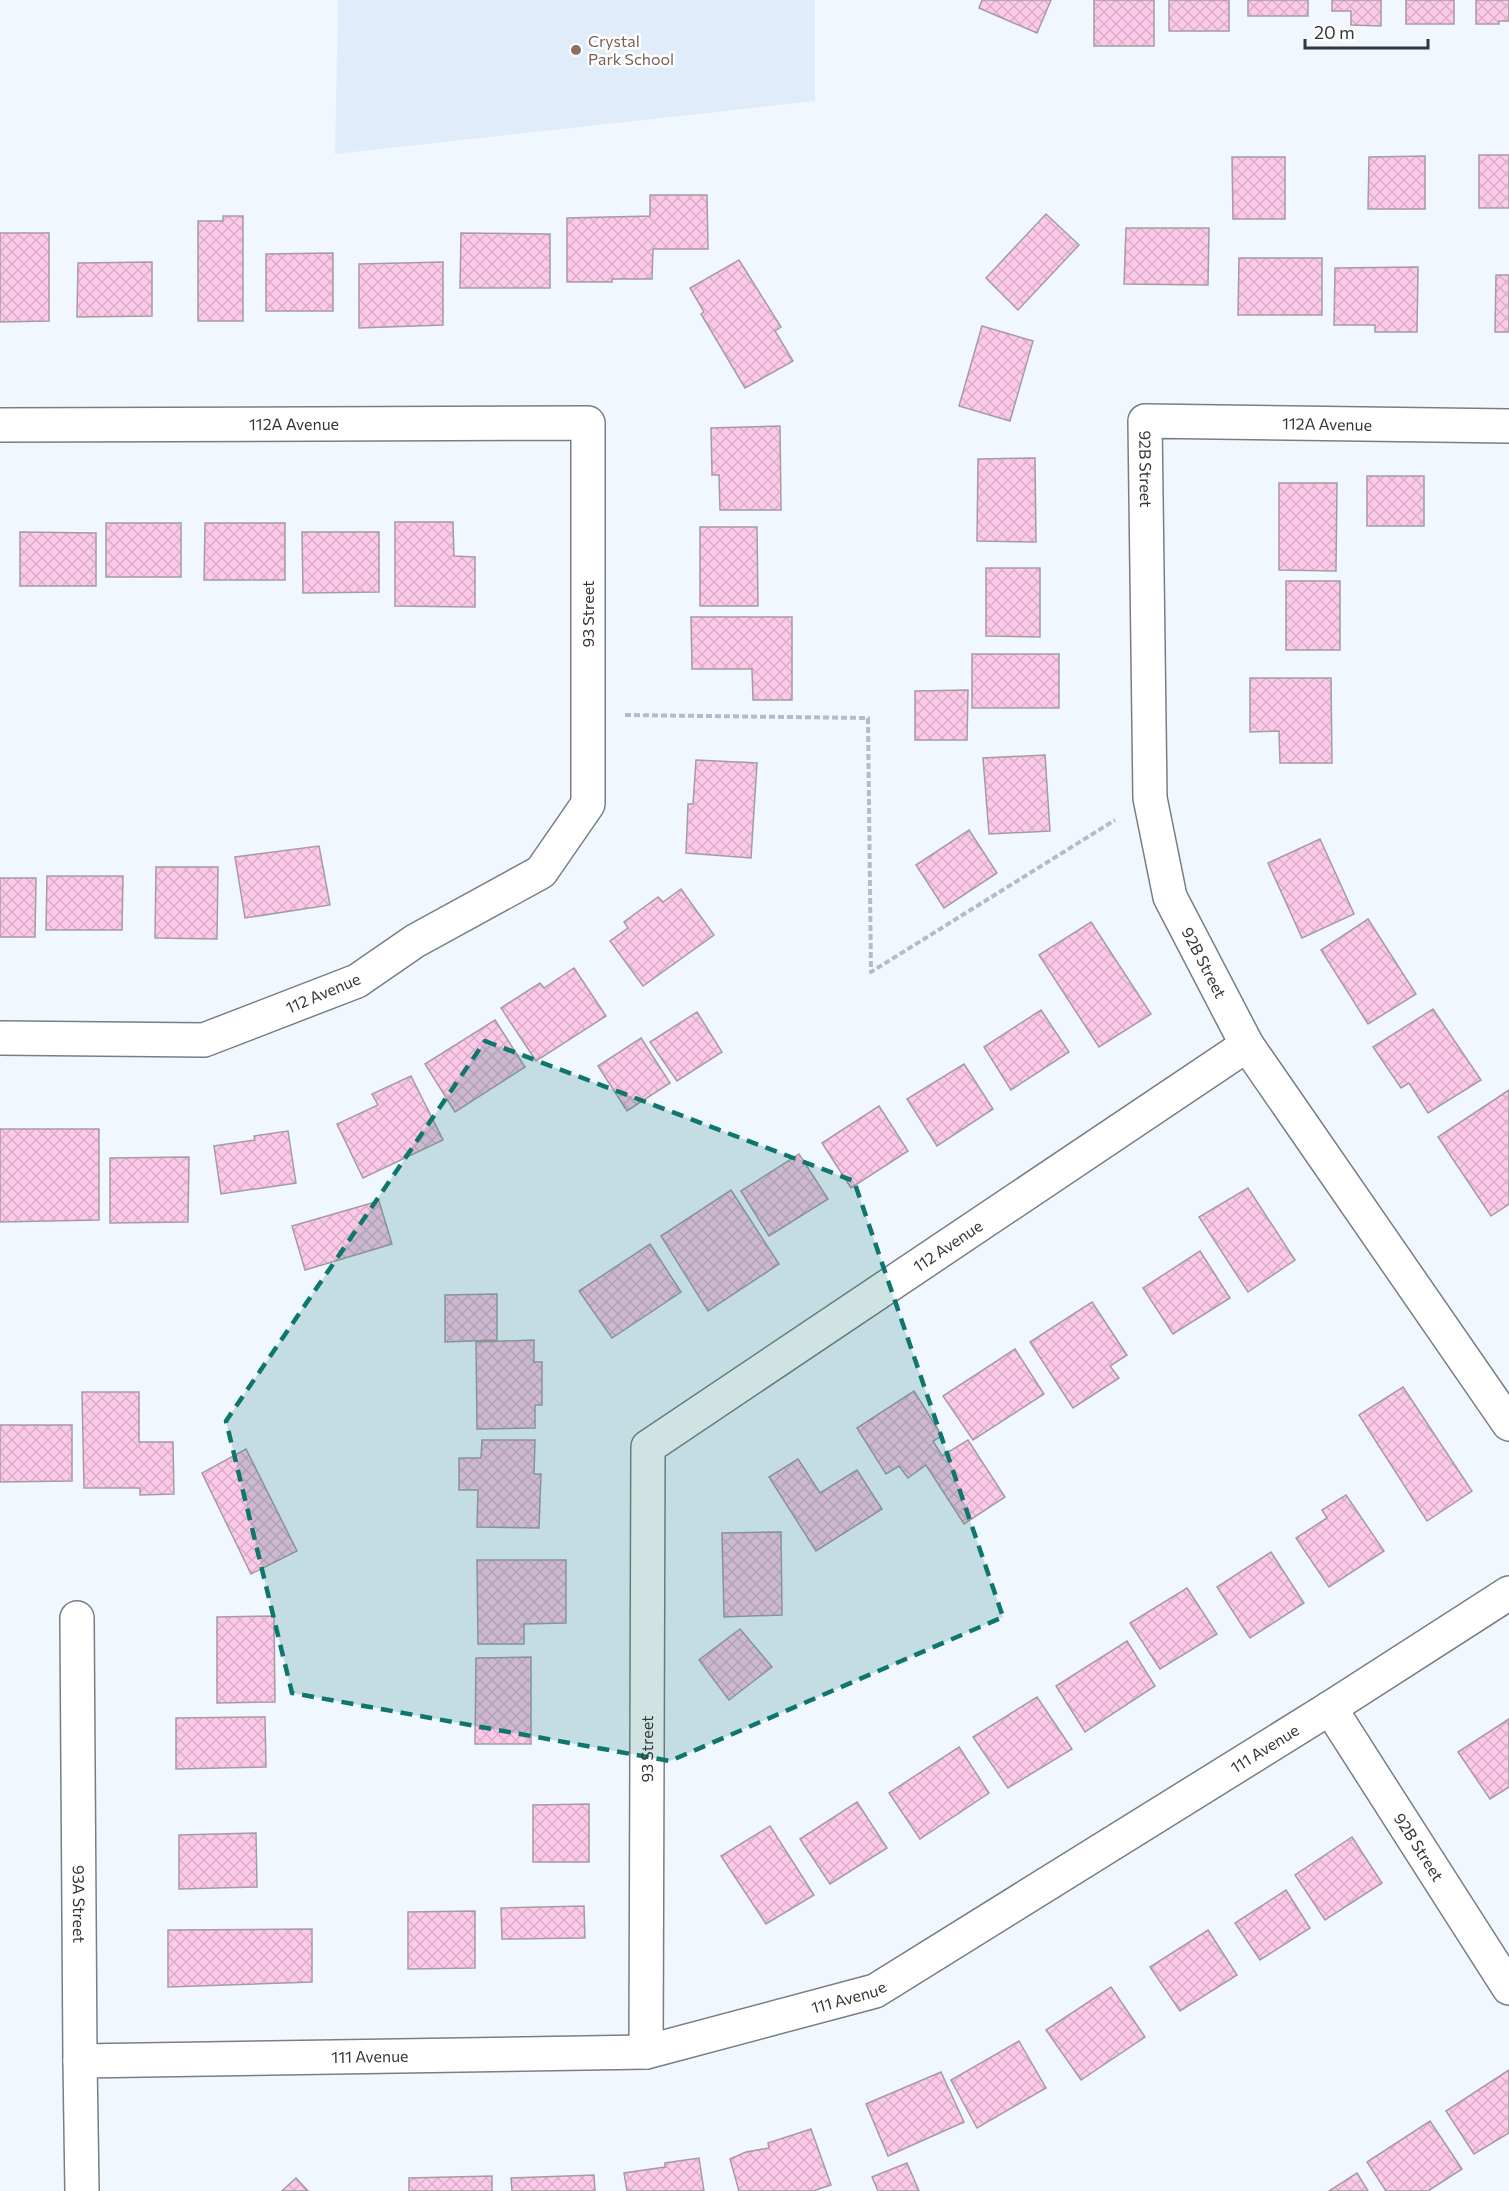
<svg xmlns="http://www.w3.org/2000/svg" width="1509" height="2191" viewBox="0 0 1509 2191" font-family="Commissioner,sans-serif">
<defs>
<pattern id="building-cross-hatch" width="8" height="8" patternUnits="userSpaceOnUse" patternTransform="scale(1.5)"><rect width="8" height="8" fill="#fdc9e8"/><path d="M0 0l8 8M0 8l8-8" fill="none" stroke="#d9adc8"/></pattern>
</defs>
<rect width="100%" height="100%" fill="#f1f7ff"/>
<polygon fill="#e1ecfb" points="338,0 815,0 815,101 335,154"/>
<g fill="url(#building-cross-hatch)" stroke="#a59ca1" stroke-width="1.5">
<polygon points="982,0 1051,0 1037,33 979,8"/>
<rect x="1094" y="0" width="60" height="46"/>
<rect x="1169" y="0" width="60" height="31"/>
<rect x="1248" y="0" width="60" height="16"/>
<polygon points="1332,0 1381,0 1381,26 1351,25 1351,11 1332,11"/>
<rect x="1406" y="0" width="48" height="24"/>
<polygon points="1476,0 1509,0 1509,21 1499,21 1499,24 1476,24"/>
<rect x="1479" y="155" width="30" height="53"/>
<polygon points="1425,156 1425,209 1368,209 1369,157"/>
<polygon points="1232,157 1285,157 1285,219 1233,219"/>
<polygon points="650,195 707,195 708,249 653,249 652,279 612,279 612,282 567,282 567,218 650,216"/>
<polygon points="1046,214 1079,245 1018,310 986,278"/>
<polygon points="223,216 243,216 243,321 198,321 198,221 223,221"/>
<polygon points="1126,228 1209,228 1208,285 1124,284"/>
<polygon points="0,233 49,233 49,321 0,322"/>
<polygon points="461,233 550,234 550,288 460,288"/>
<polygon points="333,253 333,311 266,311 266,254"/>
<polygon points="1239,258 1322,258 1322,315 1238,315"/>
<polygon points="739,260 781,327 775,331 793,361 745,388 701,314 704,312 690,288"/>
<polygon points="152,262 152,316 77,317 78,263"/>
<polygon points="443,262 443,325 359,328 359,264"/>
<polygon points="1418,267 1417,332 1375,332 1375,325 1334,325 1335,268"/>
<polygon points="1496,275 1509,275 1509,332 1495,332"/>
<polygon points="982,326 1033,341 1010,421 959,406"/>
<polygon points="780,426 781,510 720,510 719,475 712,475 711,428"/>
<polygon points="1035,458 1036,542 977,541 978,459"/>
<rect x="1367" y="476" width="57" height="50"/>
<polygon points="1279,483 1337,483 1336,571 1279,570"/>
<polygon points="395,522 453,522 454,556 475,557 475,607 395,606"/>
<rect x="106" y="523" width="75" height="54"/>
<polygon points="205,523 285,523 285,580 204,580"/>
<polygon points="700,527 757,527 758,606 700,606"/>
<polygon points="20,532 96,533 96,586 20,586"/>
<polygon points="302,532 379,532 379,592 303,593"/>
<polygon points="986,568 1040,568 1040,637 986,636"/>
<rect x="1286" y="581" width="54" height="69"/>
<polygon points="691,617 792,617 792,700 753,700 752,669 692,669"/>
<rect x="972" y="654" width="87" height="54"/>
<polygon points="1250,678 1331,678 1332,763 1280,763 1279,731 1250,732"/>
<polygon points="968,690 967,740 915,740 915,691"/>
<polygon points="1045,755 1050,831 989,834 983,758"/>
<polygon points="696,760 757,763 751,858 686,853 688,804 693,804"/>
<polygon points="969,830 997,873 944,908 916,865"/>
<polygon points="1320,839 1354,914 1302,938 1268,863"/>
<polygon points="319,846 330,905 245,918 235,857"/>
<polygon points="156,867 218,867 217,939 155,938"/>
<polygon points="47,876 123,876 122,930 46,930"/>
<polygon points="0,878 36,878 35,937 0,937"/>
<polygon points="681,889 714,935 643,986 610,941 628,928 624,922 658,897 663,902"/>
<polygon points="1368,919 1416,994 1368,1024 1321,950"/>
<polygon points="1091,922 1151,1014 1099,1047 1039,955"/>
<polygon points="574,968 606,1016 536,1061 501,1008 540,983 544,988"/>
<polygon points="1433,1009 1481,1080 1428,1113 1409,1083 1401,1088 1373,1047"/>
<polygon points="1041,1010 1069,1052 1011,1090 984,1047"/>
<polygon points="697,1012 722,1052 677,1081 650,1042"/>
<polygon points="495,1020 525,1067 455,1112 425,1064"/>
<polygon points="641,1038 670,1083 627,1111 598,1066"/>
<polygon points="964,1064 993,1109 937,1146 907,1099"/>
<polygon points="411,1076 443,1140 363,1178 337,1124 378,1105 372,1094"/>
<polygon points="1509,1090 1509,1204 1491,1216 1438,1137"/>
<polygon points="879,1106 908,1151 851,1188 822,1143"/>
<polygon points="0,1129 99,1129 99,1220 0,1222"/>
<polygon points="288,1131 296,1183 221,1194 214,1146 255,1140 254,1136"/>
<polygon points="799,1154 828,1199 769,1236 741,1191"/>
<polygon points="189,1157 188,1222 110,1223 110,1158"/>
<polygon points="1248,1188 1295,1260 1248,1292 1199,1217"/>
<polygon points="731,1190 779,1264 708,1311 661,1236"/>
<polygon points="379,1201 392,1244 305,1270 292,1226"/>
<polygon points="650,1244 681,1292 612,1338 579,1291"/>
<polygon points="1200,1251 1230,1298 1173,1334 1143,1288"/>
<polygon points="497,1294 497,1340 445,1342 445,1295"/>
<polygon points="1092,1302 1127,1355 1110,1366 1119,1378 1073,1408 1030,1342"/>
<polygon points="534,1340 534,1362 542,1362 542,1405 535,1405 535,1428 477,1429 476,1342"/>
<polygon points="1015,1349 1044,1394 973,1440 943,1396"/>
<polygon points="1403,1387 1472,1491 1427,1521 1359,1415"/>
<polygon points="914,1391 942,1436 933,1441 942,1456 968,1440 1005,1497 964,1524 926,1465 908,1478 899,1466 886,1474 857,1428"/>
<polygon points="82,1392 139,1392 139,1442 173,1442 174,1494 140,1495 140,1488 84,1488"/>
<polygon points="0,1425 72,1425 72,1481 0,1482"/>
<polygon points="482,1440 535,1440 534,1474 541,1474 539,1528 477,1527 478,1490 459,1490 459,1458 481,1458"/>
<polygon points="246,1449 297,1551 251,1574 202,1473"/>
<polygon points="798,1459 820,1493 857,1470 882,1509 816,1551 769,1477"/>
<polygon points="1346,1495 1384,1551 1329,1587 1296,1538 1327,1518 1322,1510"/>
<polygon points="781,1532 782,1615 724,1617 722,1533"/>
<polygon points="1271,1552 1304,1603 1250,1638 1217,1587"/>
<polygon points="477,1560 566,1560 566,1623 524,1624 524,1644 478,1644"/>
<polygon points="1187,1588 1217,1634 1160,1669 1130,1623"/>
<polygon points="274,1616 275,1702 217,1703 217,1617"/>
<polygon points="740,1629 772,1667 729,1700 699,1660"/>
<polygon points="1127,1641 1155,1686 1085,1732 1056,1686"/>
<polygon points="531,1657 531,1744 475,1744 476,1658"/>
<polygon points="1037,1697 1072,1749 1008,1788 973,1737"/>
<polygon points="265,1717 266,1767 176,1769 176,1718"/>
<polygon points="1509,1719 1509,1787 1490,1799 1458,1752"/>
<polygon points="959,1747 989,1793 920,1839 889,1793"/>
<polygon points="857,1802 887,1848 830,1884 800,1839"/>
<polygon points="589,1804 589,1862 533,1862 533,1805"/>
<polygon points="770,1826 814,1895 766,1924 721,1856"/>
<polygon points="256,1833 257,1887 179,1889 179,1835"/>
<polygon points="1352,1837 1382,1883 1325,1920 1295,1875"/>
<polygon points="1286,1890 1310,1928 1260,1960 1235,1923"/>
<polygon points="584,1906 585,1938 502,1939 501,1908"/>
<polygon points="475,1911 475,1968 408,1969 408,1912"/>
<polygon points="312,1929 312,1982 168,1987 168,1930"/>
<polygon points="1208,1930 1237,1975 1180,2011 1150,1967"/>
<polygon points="1111,1987 1145,2037 1081,2080 1046,2030"/>
<polygon points="1019,2041 1046,2088 977,2128 951,2080"/>
<polygon points="1509,2070 1509,2133 1474,2154 1446,2111"/>
<polygon points="941,2072 964,2122 888,2156 866,2104"/>
<polygon points="1430,2121 1462,2169 1428,2191 1386,2191 1367,2162"/>
<polygon points="811,2129 831,2185 813,2191 739,2191 730,2159 746,2152 769,2148 768,2143"/>
<polygon points="699,2158 704,2191 627,2191 624,2173 665,2167 665,2163"/>
<polygon points="907,2163 919,2191 878,2191 872,2177"/>
<polygon points="1357,2173 1368,2191 1329,2191"/>
<polygon points="594,2175 595,2191 512,2191 511,2178"/>
<polygon points="492,2176 492,2191 409,2191 409,2178"/>
<polygon points="296,2178 308,2191 282,2191"/>
</g>
<g fill="none" stroke-linecap="round" stroke-linejoin="round">
<g stroke="#797e85" stroke-width="36">
<g id="minor">
<path id="s1" d="M0,425L588,423V804L541,872L415,941L357,981L204,1040L0,1038"/>
<path id="s2" d="M1509,426L1145,421L1150,798L1170,897L1247,1045L1509,1424"/>
<path id="s3" d="M77,1618L80,2061"/>
<path id="s4" d="M646,2052L648,1447L1247,1045"/>
</g>
</g>
<g stroke="#797e85" stroke-width="36">
<g id="tertiary">
<path id="s5" d="M1330,1708L1509,1988"/>
<path id="s6" d="M82,2191L80,2061L646,2052L875,1991L1330,1708L1509,1593"/>
</g>
</g>
<polyline stroke="#b7bcc2" stroke-width="4" stroke-dasharray="6 3" stroke-linecap="butt" points="625,715 868,718 871,972 1115,820"/>
<use href="#minor" stroke="#fff" stroke-width="33"/>
<use href="#tertiary" stroke="#fff" stroke-width="33"/>
</g>
<path fill="#0f766e" fill-opacity="0.2" stroke="#0f766e" stroke-width="4.5" stroke-dasharray="12 8" stroke-linejoin="round" d="M485,1041L854,1181L1003,1617L670,1761L292,1693L226,1421Z"/>
<circle fill="#8d6e63" stroke="#fff" stroke-width="2" cx="576" cy="50" r="6"/>
<g text-anchor="middle" stroke-width="5" stroke-linejoin="round" paint-order="stroke">
<g font-size="16" fill="#785e54" stroke="#fff" text-anchor="start">
<text x="588" y="47">Crystal<tspan x="588" dy="18">Park School</tspan></text>
</g>
<g font-size="16" fill="#343639" stroke="#fff">
<text dy="6" stroke="none"><textPath href="#s1" startOffset="294">112A Avenue</textPath></text>
<text transform="translate(1327 424) rotate(1)" y="6">112A Avenue</text>
<text dy="6" stroke="none"><textPath href="#s2" startOffset="412">92B Street</textPath></text>
<text transform="translate(588 614) rotate(-90)" y="6">93 Street</text>
<text dy="6" stroke="none"><textPath href="#s2" startOffset="916">92B Street</textPath></text>
<text transform="translate(323 993) rotate(-23)" y="6">112 Avenue</text>
<text dy="6" stroke="none"><textPath href="#s4" startOffset="966">112 Avenue</textPath></text>
<text dy="6" stroke="none"><textPath href="#s6" startOffset="1392">111 Avenue</textPath></text>
<text dy="6" stroke="none"><textPath href="#s4" startOffset="303">93 Street</textPath></text>
<text dy="6" stroke="none"><textPath href="#s5" startOffset="165">92B Street</textPath></text>
<text dy="6" stroke="none"><textPath href="#s3" startOffset="286">93A Street</textPath></text>
<text dy="6" stroke="none"><textPath href="#s6" startOffset="906">111 Avenue</textPath></text>
<text dy="6" stroke="none"><textPath href="#s6" startOffset="420">111 Avenue</textPath></text>
</g>
</g>
<path d="M1305 39v9h123v-9" fill="none" stroke="#343639" stroke-width="3"/>
<text x="1314" y="39" font-size="18" fill="#343639" stroke="#ffffff" stroke-width="4.5" paint-order="stroke">20 m</text>
</svg>
